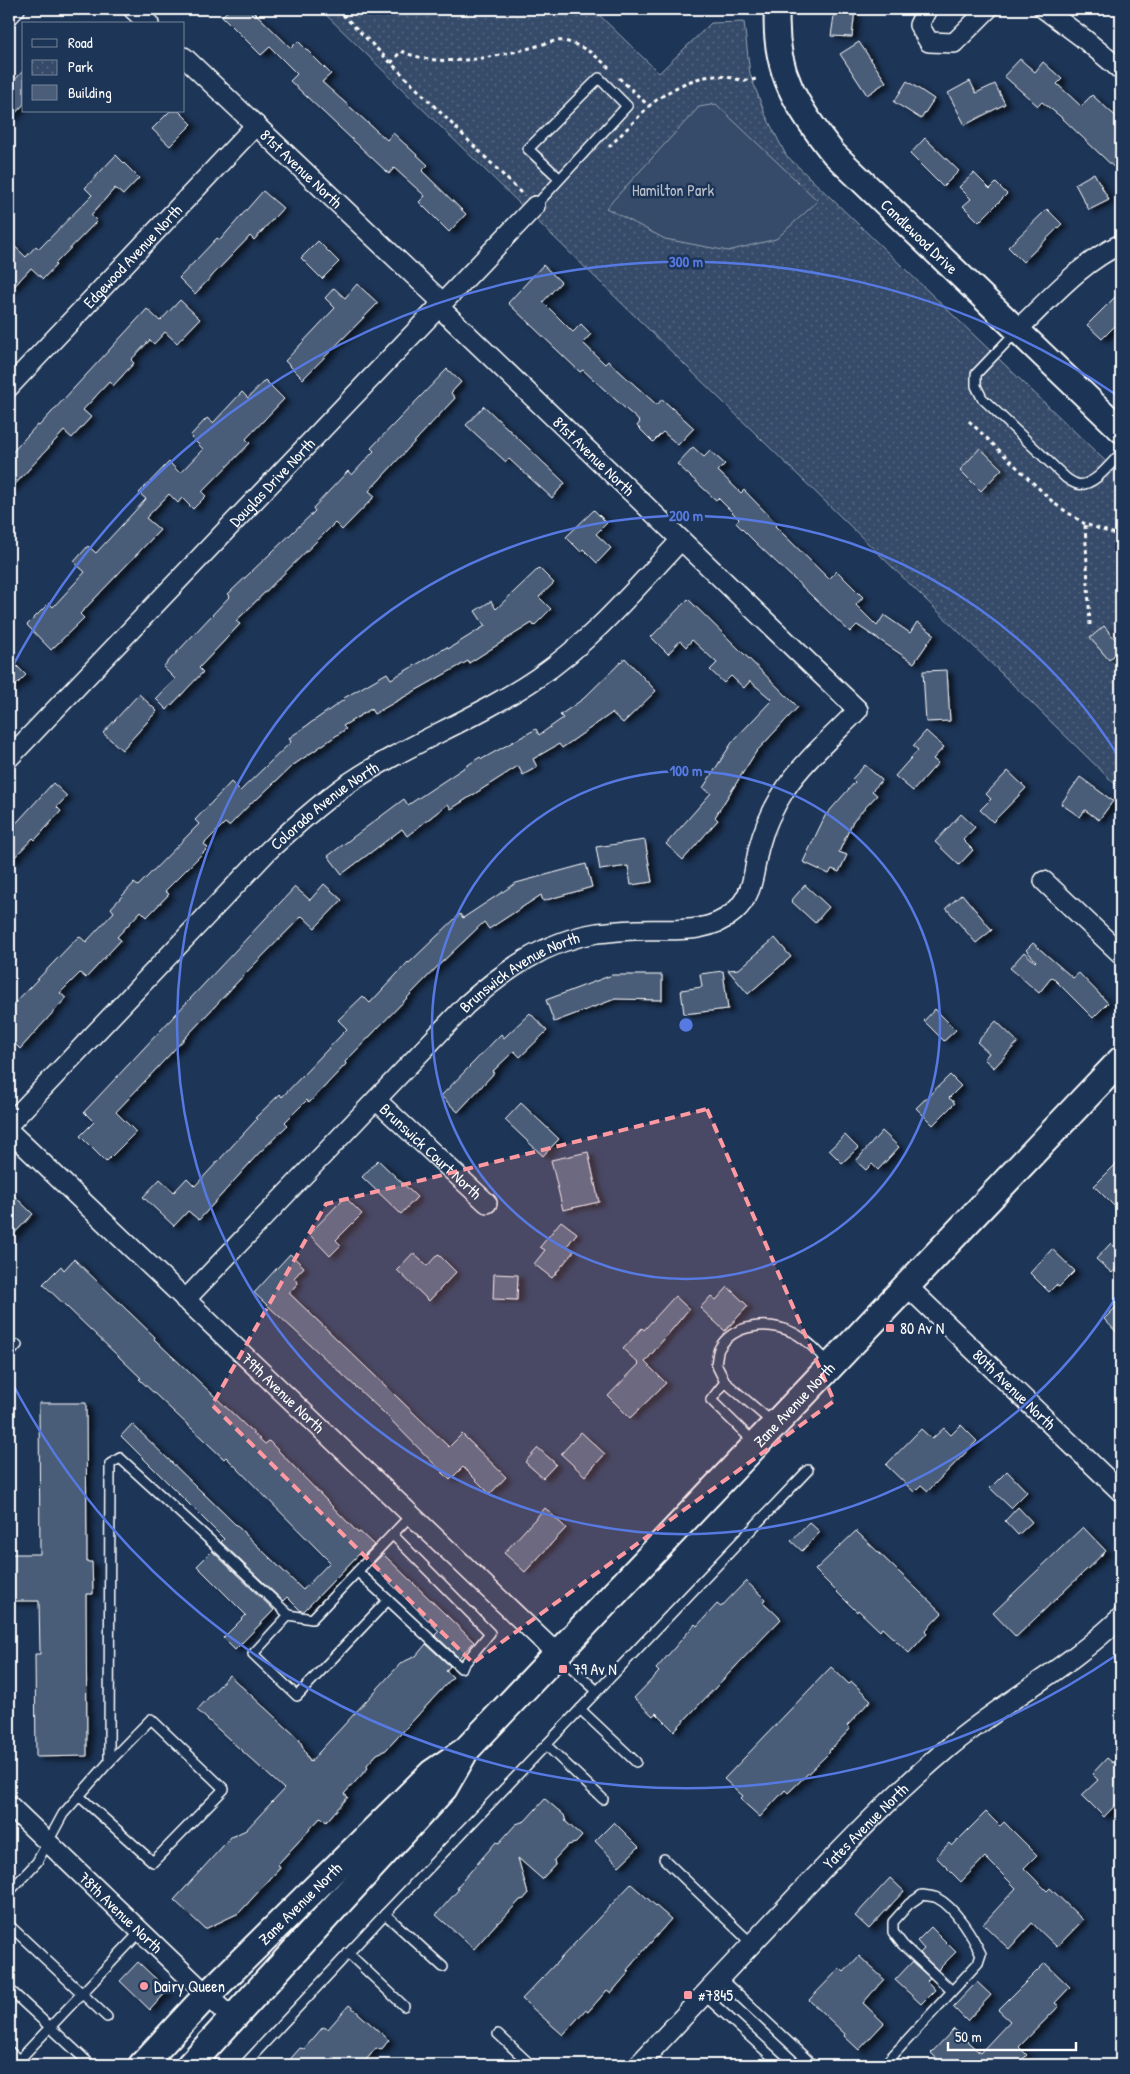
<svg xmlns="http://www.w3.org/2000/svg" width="1130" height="2074" viewBox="0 0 1130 2074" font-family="'Patrick Hand',sans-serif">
<defs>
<pattern id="park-dots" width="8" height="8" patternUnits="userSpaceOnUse" patternTransform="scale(1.25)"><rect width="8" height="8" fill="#364b69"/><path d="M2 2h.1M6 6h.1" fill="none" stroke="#546680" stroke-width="1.8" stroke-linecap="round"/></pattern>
<filter id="shadow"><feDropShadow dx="5.5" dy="3" stdDeviation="2.5" flood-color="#0009"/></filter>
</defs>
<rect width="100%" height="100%" fill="#1d3557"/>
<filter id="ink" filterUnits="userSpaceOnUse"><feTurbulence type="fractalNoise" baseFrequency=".02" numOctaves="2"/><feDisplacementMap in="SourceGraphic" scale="10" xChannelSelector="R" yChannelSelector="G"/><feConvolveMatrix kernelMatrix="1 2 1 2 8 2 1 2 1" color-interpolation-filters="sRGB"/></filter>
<g filter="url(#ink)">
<polygon fill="url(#park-dots)" stroke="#9aa5b4" points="320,9 593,9 659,73 711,23 744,22 750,74 765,114 786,155 1121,476 1121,790"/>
<polygon fill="#364b69" stroke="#9aa5b4" points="716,104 818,201 776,239 728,251 665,239 606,208 699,107"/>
<g fill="#4a5d79" stroke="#fff" filter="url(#shadow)">
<polygon points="230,9 251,9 291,48 298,41 331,74 322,82 387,140 393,133 428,165 422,171 466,214 449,232 419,202 425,196 394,168 389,174 290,81 297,74 270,47 261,55 222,16"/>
<polygon points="835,9 855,9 852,37 831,36"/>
<polygon points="859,42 886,82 867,95 840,54"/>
<polygon points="1020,59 1035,72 1043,62 1062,79 1057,84 1081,106 1092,95 1121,121 1121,174 1061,117 1042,102 1038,106 1004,76"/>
<polygon points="24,70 24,104 9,120 9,86"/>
<polygon points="907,81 934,99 921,119 894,102"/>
<polygon points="970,81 976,93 995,84 1005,104 965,125 948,93"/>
<polygon points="170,111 179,111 192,124 170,146 152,129"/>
<polygon points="925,138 959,171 943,187 910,154"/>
<polygon points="116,155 139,178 123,195 115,188 91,215 97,221 55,264 56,265 43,279 31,268 9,292 9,241 26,257 36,246 39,249 92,195 85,188"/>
<polygon points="974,173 990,189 996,183 1007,194 979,222 963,206 971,199 959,187"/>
<polygon points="1094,173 1109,200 1089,210 1075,184"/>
<polygon points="263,191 283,208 254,240 250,236 195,294 179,278 217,238 220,240"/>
<polygon points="1047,209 1062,224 1023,262 1008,247"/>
<polygon points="318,241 339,262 322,279 301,258"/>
<polygon points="543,265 561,282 543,302 573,332 581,324 591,334 583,343 605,364 608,361 657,405 662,399 694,428 678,445 663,432 653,442 637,426 640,422 583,370 580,372 508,303"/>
<polygon points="357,284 378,303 303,379 285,361 335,308 325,298 334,288 345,298"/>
<polygon points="1121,291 1121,320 1102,339 1087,325"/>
<polygon points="180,300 200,319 177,343 165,332 154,344 150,340 131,360 134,363 113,386 109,382 83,410 91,417 72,438 64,431 9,491 9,456 37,425 39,426 147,309 160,321"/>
<polygon points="447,369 461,382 451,393 455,398 369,491 375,496 342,530 335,523 236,621 240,624 199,668 203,672 167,710 156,699 175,679 163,667 230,596 228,594 315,511 313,508 348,471 352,475 374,451 371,448"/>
<polygon points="265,380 284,399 246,439 250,443 202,492 206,496 193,509 182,498 178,503 169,494 146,518 160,530 80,614 84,618 51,650 27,625 49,603 53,607 85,572 74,562 88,546 96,553 146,499 139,493 169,462 180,473 203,449 190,436 207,418 213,423 242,392 248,398"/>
<polygon points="484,406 565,483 552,498 509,459 506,462 466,425"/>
<polygon points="693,447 704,457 710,451 725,464 718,471 741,493 744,490 777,524 775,526 829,579 837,571 863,597 856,605 877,626 884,615 910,633 917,622 934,634 914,663 857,625 850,632 757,544 736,523 739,519 718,498 716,500 677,464"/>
<polygon points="980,448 1002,469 981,491 960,470"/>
<polygon points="594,510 607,523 596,534 611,548 597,563 583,549 581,552 566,537"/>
<polygon points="539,568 554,583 539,597 551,609 534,626 532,623 469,663 468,661 374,714 371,709 343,726 346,729 292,766 256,800 255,799 229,826 225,823 204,844 208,848 165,891 169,894 147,917 141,911 117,937 121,940 86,978 80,973 60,993 66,998 20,1049 9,1038 9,1009 79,936 86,942 114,912 111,908 134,883 138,886 199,824 195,820 231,782 240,791 291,742 289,738 345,699 344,698 387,673 391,679 447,647 448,649 485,626 475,611 491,601 496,609"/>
<polygon points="688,599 798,707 756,752 715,817 718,820 683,860 666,844 711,793 703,788 733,741 772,700 750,681 744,688 731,676 724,683 710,670 717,663 692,640 686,647 680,641 668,654 651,637"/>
<polygon points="1104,626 1121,646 1121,649 1109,660 1090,638"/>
<polygon points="9,658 26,675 9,692"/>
<polygon points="625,658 656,691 623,723 612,713 562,748 559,744 533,759 537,767 523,775 518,766 451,809 448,804 407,836 402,829 342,874 328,856 404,799 408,805 480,757 482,759 536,729 539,735 563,718 560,715 583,699"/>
<polygon points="947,670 950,721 926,722 923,671"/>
<polygon points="139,694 157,711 122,750 103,733"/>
<polygon points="926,731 944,747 933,759 938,763 913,791 895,776 918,750 913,746"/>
<polygon points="865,765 882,780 872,791 877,795 853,821 839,852 847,855 839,872 832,869 829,874 803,862 825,816 855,782 852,779"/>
<polygon points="1008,771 1026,788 993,822 980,810 991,799 986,794"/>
<polygon points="1080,777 1113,801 1099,820 1085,810 1080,817 1061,804"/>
<polygon points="53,783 67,796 57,807 61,811 35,840 33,838 9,863 9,831"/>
<polygon points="961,814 975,827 963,840 973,850 959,865 935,842"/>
<polygon points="645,840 652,882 631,885 628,866 600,870 596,847"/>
<polygon points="586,864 592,887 543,901 541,895 489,929 484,922 438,966 345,1062 346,1064 309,1103 307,1100 285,1122 288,1125 258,1154 199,1220 188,1211 174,1226 143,1197 160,1179 174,1192 187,1178 195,1186 257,1119 255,1118 280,1094 282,1097 347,1029 338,1020 363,996 370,1003 408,962 409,963 460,914 463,918 516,883"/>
<polygon points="324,884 342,900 315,928 302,916 245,974 116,1112 136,1132 106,1162 80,1136 94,1122 84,1112 295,887 310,900"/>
<polygon points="805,885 829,907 815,923 791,901"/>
<polygon points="962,894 992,930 976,943 946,908"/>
<polygon points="775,938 791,957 748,994 728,970 739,969"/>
<polygon points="1033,943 1073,978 1079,973 1108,1003 1093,1018 1052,977 1039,993 1010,968 1024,952 1035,962 1036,961 1026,950"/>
<polygon points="723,971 728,1009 684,1014 681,990 702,987 700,974"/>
<polygon points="612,975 662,975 662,1000 615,999 554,1022 546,1000"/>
<polygon points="935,1009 956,1030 944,1041 924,1021"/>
<polygon points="530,1013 547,1031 520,1057 514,1051 492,1072 494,1073 458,1112 441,1096 501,1034 504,1038"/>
<polygon points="996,1021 1018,1042 994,1068 984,1059 989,1053 977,1042"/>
<polygon points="950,1075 961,1086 949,1098 955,1103 933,1125 916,1108"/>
<polygon points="521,1103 559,1139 543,1156 505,1120"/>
<polygon points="882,1131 899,1147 878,1170 872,1164 866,1170 856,1161"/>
<polygon points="845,1135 858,1148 842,1163 829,1150"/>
<polygon points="588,1152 599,1202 563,1210 551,1160"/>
<polygon points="1121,1159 1121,1213 1094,1186"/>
<polygon points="378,1160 417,1197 401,1214 362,1177"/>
<polygon points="9,1191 33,1214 9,1239"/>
<polygon points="345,1197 362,1214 336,1240 341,1245 330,1256 309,1234"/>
<polygon points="561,1221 577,1233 567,1246 574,1251 552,1278 534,1264 545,1250 540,1247"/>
<polygon points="1111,1243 1121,1253 1121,1263 1112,1273 1096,1259"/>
<polygon points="1052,1249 1075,1271 1059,1287 1056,1285 1049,1292 1030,1273"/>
<polygon points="413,1253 427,1266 438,1254 456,1272 429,1301 397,1270"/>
<polygon points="290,1254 304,1267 294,1278 298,1283 289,1293 449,1447 462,1434 506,1477 490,1494 463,1467 450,1480 382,1411 254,1293"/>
<polygon points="74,1259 155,1337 154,1339 265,1444 269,1441 358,1533 360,1532 374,1545 363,1556 360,1553 304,1611 301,1611 287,1597 283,1601 221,1542 224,1539 121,1436 132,1424 303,1590 330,1562 226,1457 224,1459 139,1379 141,1378 43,1284 61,1266 64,1270"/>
<polygon points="494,1274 518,1275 517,1300 493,1299"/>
<polygon points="728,1287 748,1306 725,1331 700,1308 711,1296 716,1300"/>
<polygon points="675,1296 689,1309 645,1362 666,1383 630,1418 608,1396 639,1364 623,1349 642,1328 644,1330"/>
<polygon points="1121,1302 1121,1337 1104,1319"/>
<polygon points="39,1403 86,1403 87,1562 92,1562 93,1594 86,1594 87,1756 36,1757 35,1654 40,1654 39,1601 9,1601 9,1554 40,1554"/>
<polygon points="961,1425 977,1441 928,1491 921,1485 914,1492 886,1465 921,1429 932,1439 944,1428 951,1435"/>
<polygon points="581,1432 605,1454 585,1476 561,1454"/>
<polygon points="538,1448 556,1464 543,1478 525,1462"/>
<polygon points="1007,1471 1027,1492 1011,1508 990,1488"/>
<polygon points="1018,1507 1032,1522 1018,1535 1005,1521"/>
<polygon points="545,1508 566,1528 525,1572 504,1553"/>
<polygon points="809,1522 820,1532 802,1551 791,1541"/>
<polygon points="1083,1527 1106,1551 1016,1637 993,1613"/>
<polygon points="856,1531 942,1613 925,1631 927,1633 909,1653 882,1628 880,1631 858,1610 857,1612 815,1570"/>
<polygon points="212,1551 274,1610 235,1650 223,1638 246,1615 197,1566"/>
<polygon points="383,1554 474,1642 459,1658 435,1635 439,1631 372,1565"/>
<polygon points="746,1581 765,1599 763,1602 781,1619 674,1731 656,1713 653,1716 634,1698 659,1672 656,1669 695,1624 697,1626 717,1604 721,1607"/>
<polygon points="426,1644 450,1666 446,1671 453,1677 386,1750 377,1754 367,1765 368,1768 344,1794 348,1797 326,1822 321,1817 278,1864 280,1868 239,1913 205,1929 174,1900 231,1837 246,1830 284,1789 197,1710 229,1675 299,1739 310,1762 401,1663 416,1656"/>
<polygon points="831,1667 849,1684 852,1682 871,1700 847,1726 850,1729 829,1751 830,1752 788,1793 785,1790 760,1817 740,1799 743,1796 724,1779"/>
<polygon points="1121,1754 1121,1799 1104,1817 1082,1795 1098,1780 1092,1774 1107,1758 1113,1763"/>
<polygon points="545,1799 564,1815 566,1822 582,1836 576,1843 568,1845 554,1860 555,1865 542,1879 518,1858 528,1894 524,1899 520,1900 500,1922 497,1923 474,1949 436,1915 458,1890 457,1887 496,1842 499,1843 516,1824 525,1821"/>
<polygon points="986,1812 1000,1826 1004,1822 1037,1855 1024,1868 1047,1891 1050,1888 1083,1920 1057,1947 1032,1923 1009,1949 983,1924 1016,1888 985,1857 961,1882 936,1857 949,1843 952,1846"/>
<polygon points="614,1822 639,1847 619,1866 595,1841"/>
<polygon points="890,1878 904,1891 869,1929 855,1916"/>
<polygon points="631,1884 671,1919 627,1970 629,1972 611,1993 607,1990 588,2012 585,2010 563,2035 522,1999"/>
<polygon points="931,1927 956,1952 938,1970 920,1953 924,1949 917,1941"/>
<polygon points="859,1956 884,1979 863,2003 884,2023 859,2050 844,2036 845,2034 809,2000 840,1968 844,1972"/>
<polygon points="138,1962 168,1990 150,2010 120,1981"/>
<polygon points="912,1962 930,1978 927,1981 935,1990 921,2004 895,1980"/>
<polygon points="1045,1963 1070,1987 1055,2003 1059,2006 1019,2047 1027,2055 1017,2065 944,2065 931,2053 954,2029 980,2053 1010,2021 998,2010"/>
<polygon points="977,1982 991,1995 967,2021 953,2007"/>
<polygon points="349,2005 389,2040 381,2050 376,2048 362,2065 285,2065 300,2048 304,2049 323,2027 328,2029"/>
</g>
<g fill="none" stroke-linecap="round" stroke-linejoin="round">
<g stroke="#fff" stroke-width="12">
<g id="service">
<polyline points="535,206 627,106 599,78 528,149 560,179"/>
<path d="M1017,331L976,374V386L982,398L1066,478C1069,480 1073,483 1077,484C1093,488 1111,463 1121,453"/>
<polyline points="9,1354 17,1345"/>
<polyline points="725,1382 711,1400 755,1443"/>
<path d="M773,1423L725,1382L716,1364C717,1360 717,1353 719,1349C733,1323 770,1321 794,1333C808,1340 819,1353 829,1363"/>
<polyline points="358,1572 461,1668 490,1633 393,1535"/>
<polyline points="289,1615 253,1654 297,1696 388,1600"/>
<polyline points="558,1655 597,1691"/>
<polyline points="580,1709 636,1762"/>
<polyline points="546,1745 603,1799"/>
<polyline points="79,1796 153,1862 224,1789 151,1719 109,1762"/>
<polyline points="664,1859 752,1944"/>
<polyline points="9,1892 37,1862 63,1814 109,1762 110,1464 120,1458 213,1543 289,1615 312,1619 411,1515"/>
<polyline points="385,1914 443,1967"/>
<polyline points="9,1925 107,2017"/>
<polyline points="348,1953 404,2006"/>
<polyline points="720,1978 813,2065"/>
<polyline points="9,1989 91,2065"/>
<polyline points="704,1995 781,2065"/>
<polyline points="498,2034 531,2065"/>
<polyline points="9,2051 24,2065"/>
<polyline points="19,2060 141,1931"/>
<polyline points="244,2065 385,1914 808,1470"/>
<path d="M884,2065L978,1963L981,1954C973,1937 955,1907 937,1898C933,1896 927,1896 922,1895L909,1904L893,1922V1932L903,1945L952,1991"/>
</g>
</g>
<g stroke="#fff" stroke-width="22">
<g id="minor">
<polyline points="133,9 149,24"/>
<polyline points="927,9 919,25 929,42 954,43 988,9"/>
<polyline points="1044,9 1083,38 1121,70"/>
<polyline points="9,15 15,9"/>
<path id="s1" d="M184,57L442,302"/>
<path d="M1017,330C1050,299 1080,263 1121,244"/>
<path id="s2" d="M9,387L256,125"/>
<path id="s3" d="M9,758L535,206"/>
<polyline points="1044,881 1121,954"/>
<path id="s4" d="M376,1100L487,1203"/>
<path id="s5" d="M9,1124L268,851C293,828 318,805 346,785C406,744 477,719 537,678C593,640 636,588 681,540"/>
<path id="s6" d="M9,1131L557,1654"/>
<path id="s7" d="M907,1286L1121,1492"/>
<path id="s8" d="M185,1300L466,1005C504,971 545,941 597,933C610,932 623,930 635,930C668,928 707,936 734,912C755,893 753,871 759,847C764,827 775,805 786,788C802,763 836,733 858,710L438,306"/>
<path id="s9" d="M9,1805L232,2019"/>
<path id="s10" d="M638,2065C690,2010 742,1955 793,1900C843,1848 892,1795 947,1749C1002,1702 1069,1668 1121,1617"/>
</g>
</g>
<g stroke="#fff" stroke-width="28">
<g id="tertiary">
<path id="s11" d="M777,9C773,71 797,108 834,154L1121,430"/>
</g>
</g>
<g stroke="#fff" stroke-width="30">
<g id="secondary">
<path id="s12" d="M142,2065L207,1995L432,1773L466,1750L1121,1060"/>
<polyline points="190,2065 444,1788 463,1755"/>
</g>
</g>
<g stroke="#fff" stroke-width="3" stroke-dasharray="4 4" stroke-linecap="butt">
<polyline points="337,9 524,196"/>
<path d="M391,63L401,51C442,69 489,58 530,48C539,46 555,39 564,41C582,45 596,55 609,68"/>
<path d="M619,78L649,106C667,91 692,76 717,76C730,76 742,83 756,79"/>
<polyline points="609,147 649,106"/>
<polyline points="969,421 1055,504 1085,524"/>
<polyline points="1090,625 1085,524 1121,536"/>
</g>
<use href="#service" stroke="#1d3557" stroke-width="9"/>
<use href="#minor" stroke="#1d3557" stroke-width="19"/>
<use href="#tertiary" stroke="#1d3557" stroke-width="24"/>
<use href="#secondary" stroke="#1d3557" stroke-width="26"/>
</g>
</g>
<path fill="#ff9aa2" fill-opacity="0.2" stroke="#ff9aa2" stroke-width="4" stroke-dasharray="10 6" stroke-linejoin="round" d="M707,1109L834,1401L473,1663L212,1405L326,1204Z"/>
<g fill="none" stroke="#567ae2" stroke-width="2.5">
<circle cx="686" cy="1025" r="254"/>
<path d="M1120 1291A509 509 0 1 1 1120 759"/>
<path d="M1118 1654A763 763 0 0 1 9 1377M9 673A763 763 0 0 1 1118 396"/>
</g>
<g fill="#ff9aa2" stroke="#1d3557" stroke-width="2">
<rect x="885" y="1323" width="10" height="10" rx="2.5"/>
<rect x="558" y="1664" width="10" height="10" rx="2.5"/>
<circle cx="144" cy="1986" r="5"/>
<rect x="683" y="1990" width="10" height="10" rx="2.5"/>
</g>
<g text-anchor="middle" stroke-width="5" stroke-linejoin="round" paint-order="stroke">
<g font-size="16" fill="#fff" stroke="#1d3557">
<text dy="6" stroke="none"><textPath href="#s1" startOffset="162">81st Avenue North</textPath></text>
<text dy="6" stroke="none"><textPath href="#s11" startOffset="279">Candlewood Drive</textPath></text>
<text dy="6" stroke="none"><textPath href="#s2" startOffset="180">Edgewood Avenue North</textPath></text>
<text transform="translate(594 456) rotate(44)" y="6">81st Avenue North</text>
<text dy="6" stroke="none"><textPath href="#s3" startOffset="381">Douglas Drive North</textPath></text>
<text dy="6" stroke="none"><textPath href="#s5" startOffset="449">Colorado Avenue North</textPath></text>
<text dy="6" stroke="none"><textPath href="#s8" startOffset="471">Brunswick Avenue North</textPath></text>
<text dy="6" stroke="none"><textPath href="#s4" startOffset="75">Brunswick Court North</textPath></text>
<text dy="6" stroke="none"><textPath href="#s7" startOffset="149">80th Avenue North</textPath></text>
<text dy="6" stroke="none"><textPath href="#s6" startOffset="379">79th Avenue North</textPath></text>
<text dy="6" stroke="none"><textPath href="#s12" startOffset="929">Zane Avenue North</textPath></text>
<text dy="6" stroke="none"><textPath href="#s10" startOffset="330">Yates Avenue North</textPath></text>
<text dy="6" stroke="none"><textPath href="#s12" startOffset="226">Zane Avenue North</textPath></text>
<text dy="6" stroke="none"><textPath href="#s9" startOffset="155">78th Avenue North</textPath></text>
</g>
<g font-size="16" fill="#b9c0ca" stroke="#1d3557">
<text x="673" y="196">Hamilton Park</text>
</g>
<g font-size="16" fill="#fff" stroke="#1d3557" text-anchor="start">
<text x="900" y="1334">80 Av N</text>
<text x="573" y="1675">79 Av N</text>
<text x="154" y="1992">Dairy Queen</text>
<text x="698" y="2001">#7845</text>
</g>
</g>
<circle cx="686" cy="1025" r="8" fill="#567ae2" stroke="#1d3557" stroke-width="2.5"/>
<g font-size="15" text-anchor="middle" font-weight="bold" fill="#567ae2" stroke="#1d3557" stroke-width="5" stroke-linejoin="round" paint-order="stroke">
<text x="686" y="267">300 m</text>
<text x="686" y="521">200 m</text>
<text x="686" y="776">100 m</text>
</g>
<rect width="1130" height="2074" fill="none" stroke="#1d3557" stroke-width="30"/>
<rect x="15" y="15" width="1100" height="2044" fill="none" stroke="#fff" stroke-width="2" filter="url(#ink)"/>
<rect x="22" y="22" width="162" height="90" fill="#1d3557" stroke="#77869a"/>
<rect x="32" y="39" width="25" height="8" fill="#1d3557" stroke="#77869a"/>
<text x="68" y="48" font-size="15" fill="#ffffff">Road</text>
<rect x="32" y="60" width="25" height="15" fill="url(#park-dots)" stroke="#77869a"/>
<text x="68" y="72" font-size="15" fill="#ffffff">Park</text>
<rect x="32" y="85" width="25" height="15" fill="#4a5d79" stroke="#77869a"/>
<text x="68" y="98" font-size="15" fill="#ffffff">Building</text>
<path d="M948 2042v8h128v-8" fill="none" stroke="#ffffff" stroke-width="2.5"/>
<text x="955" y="2042" font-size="15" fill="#ffffff" stroke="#1d3557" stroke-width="4" paint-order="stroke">50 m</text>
</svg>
